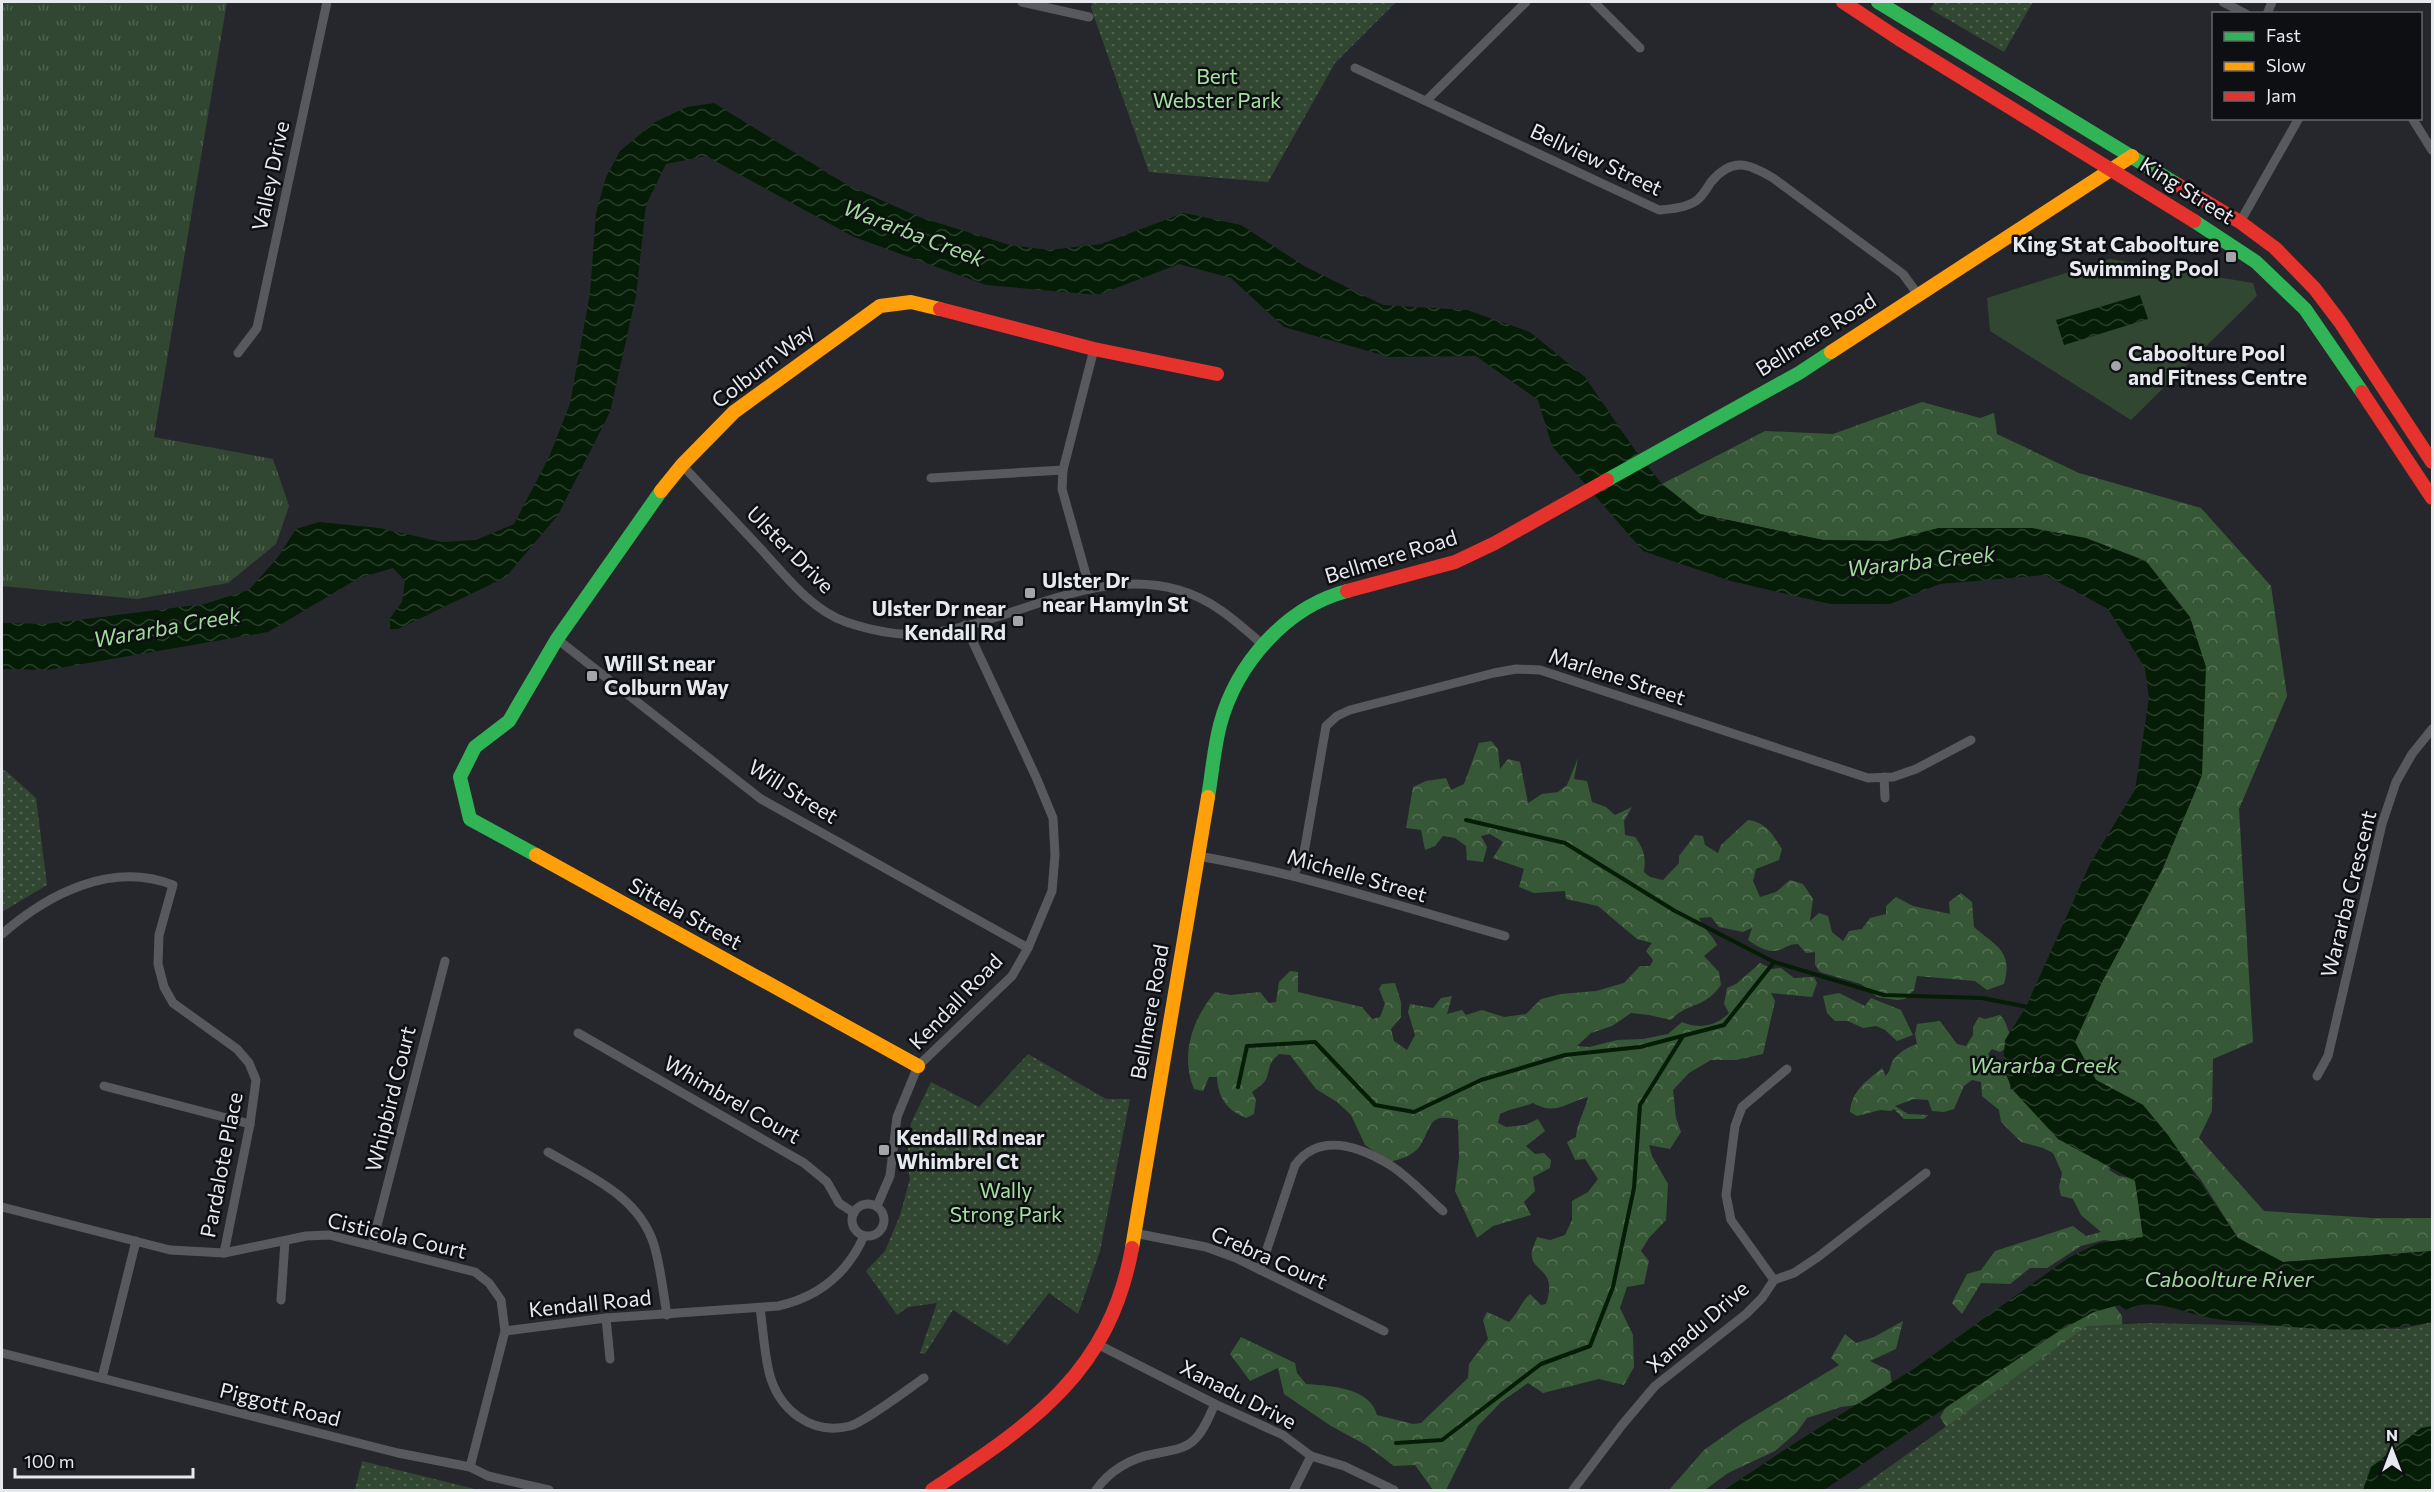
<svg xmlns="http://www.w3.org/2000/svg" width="2434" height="1492" viewBox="0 0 2434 1492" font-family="Commissioner,sans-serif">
<defs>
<pattern id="grass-tufts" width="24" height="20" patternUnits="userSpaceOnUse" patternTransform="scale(1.5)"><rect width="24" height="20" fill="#324731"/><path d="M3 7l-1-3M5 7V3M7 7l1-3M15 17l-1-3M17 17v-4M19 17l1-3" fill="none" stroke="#50624f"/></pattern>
<pattern id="forest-crowns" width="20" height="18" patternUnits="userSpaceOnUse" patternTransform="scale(1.5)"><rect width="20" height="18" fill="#375836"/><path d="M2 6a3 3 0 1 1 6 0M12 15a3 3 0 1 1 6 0" fill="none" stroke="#547053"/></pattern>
<pattern id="park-dots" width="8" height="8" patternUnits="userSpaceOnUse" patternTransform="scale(1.5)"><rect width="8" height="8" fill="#324731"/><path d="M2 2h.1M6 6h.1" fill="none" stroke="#50624f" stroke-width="1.8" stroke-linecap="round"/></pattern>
<pattern id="water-waves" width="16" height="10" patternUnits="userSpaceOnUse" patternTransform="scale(1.5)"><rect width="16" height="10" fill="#051d06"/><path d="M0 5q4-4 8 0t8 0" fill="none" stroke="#293e2b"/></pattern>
</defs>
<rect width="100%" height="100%" fill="#26272c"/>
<polygon fill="url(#grass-tufts)" points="2,2 227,2 154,437 273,459 289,506 276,544 228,583 137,599 2,586"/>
<g fill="url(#forest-crowns)">
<polygon points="1922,402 1980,418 1994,413 1997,434 2079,473 2201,508 2271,586 2287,696 2239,809 2253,1042 2213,1059 2212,1111 2199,1138 2264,1211 2373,1218 2432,1218 2432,1251 2283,1262 2238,1238 2201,1180 2143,1105 2096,1080 2075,1042 2101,984 2162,870 2202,775 2190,617 1939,528 1887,541 1823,540 1700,514 1662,484 1765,431 1833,434"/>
<path d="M1491,741L1498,749L1500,769L1508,759L1520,762L1528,803L1542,794L1558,792L1567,785L1578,758L1574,779L1587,781L1592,802L1606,807L1615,815L1632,807L1624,821L1625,835L1635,837C1644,849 1646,857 1644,872L1650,877L1663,880L1679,863V856L1695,835L1703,836L1705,845L1718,853L1721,845L1748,820C1766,822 1773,835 1782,849L1779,860L1756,869L1753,881L1760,897L1776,892L1790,880L1803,884L1813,899L1810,921L1819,913L1828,916L1832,932L1843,941L1849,931L1862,929L1870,918L1886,914V906L1896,897L1913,906L1950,914L1949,902L1961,893L1972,902L1974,927C1997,947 2013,951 2004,984L1987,990L1975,981L1917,976L1914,990L1905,999L1897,1000L1877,997L1861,984L1820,972L1815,965V952L1806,953L1798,944C1790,944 1787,947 1779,950C1768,954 1757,946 1748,940L1752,928L1743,932L1719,927L1711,917L1699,918C1704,930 1712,934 1717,945L1704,956L1719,972L1721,985C1703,1010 1689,1001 1671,1020L1649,1015L1631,1013L1612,1026L1591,1033L1577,1046L1589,1047L1617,1040L1643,1039L1668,1034L1682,1022C1699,1029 1715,1027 1729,1013L1724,1004L1727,988L1736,984L1760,963L1772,969L1781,968L1794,978L1814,977L1817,983L1812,997L1771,993L1775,1001L1763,1054L1736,1060H1711L1689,1073L1673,1090L1676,1118L1681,1132L1670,1149L1649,1145L1652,1156L1668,1184L1666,1220L1649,1238L1641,1251L1649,1261L1644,1284L1627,1287L1620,1308L1633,1335L1634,1367L1624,1385L1599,1379L1543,1393L1528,1383L1501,1402L1478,1426L1446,1490H1433L1415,1465L1394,1466L1366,1445L1331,1426L1284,1394L1278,1368L1250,1381L1230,1354L1241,1337L1295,1363L1297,1373L1306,1384C1330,1386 1370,1387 1377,1415L1413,1424L1421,1423L1468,1378L1469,1364L1488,1339L1483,1320L1487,1312L1509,1322C1518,1313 1521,1302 1530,1294L1541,1305L1546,1304C1559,1266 1528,1273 1532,1251C1533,1246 1536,1241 1537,1237L1550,1240L1565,1235L1572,1220V1201L1588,1192L1598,1179L1585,1159L1575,1160L1567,1142L1576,1137C1577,1123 1585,1111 1588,1097C1565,1103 1556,1116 1533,1103C1521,1108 1511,1108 1500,1114L1498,1123L1506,1127L1525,1125L1538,1119L1545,1131L1526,1146L1535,1154L1544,1153L1551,1160L1550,1168L1533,1177L1535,1191L1524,1202L1531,1215L1493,1226L1477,1238L1455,1191L1459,1157L1458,1120C1428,1112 1432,1127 1420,1146C1413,1156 1400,1159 1390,1162L1365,1145L1351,1115L1337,1102L1316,1089L1290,1055L1279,1054C1268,1064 1271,1065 1267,1077C1265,1084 1257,1088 1252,1092L1256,1100L1254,1114L1246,1118C1227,1110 1218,1098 1217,1077H1209L1203,1091L1194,1089C1180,1055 1192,1020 1215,992L1230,995L1260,992L1269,1003L1276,1002L1279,982L1290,971L1298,972V992L1362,1007L1372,1019L1380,1017L1385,1004L1379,989L1382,984L1395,983L1401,1002V1017L1391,1029L1394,1041L1407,1050L1415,1035L1408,1012L1410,1004L1433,1008L1441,998L1452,996L1447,1014L1462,1010L1466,1015L1482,1010L1504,1017L1526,1014L1541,999L1561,994L1596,991L1624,983L1640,966H1650L1653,960L1646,951L1652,943L1637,939L1598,906L1566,899L1565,891L1534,893L1519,887L1524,869L1493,858L1503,842L1490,834L1481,836L1487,847L1483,862L1467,860L1466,846L1455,838L1443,836L1435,846L1425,850L1421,830L1406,828L1413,787L1426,781L1446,778L1451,790L1464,784L1479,743Z"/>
<polygon points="1839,993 1865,1006 1871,998 1901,1010 1913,1035 1897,1041 1885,1030 1876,1026 1863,1028 1848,1021 1835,1021 1827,1013 1823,996"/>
<path d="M2000,1015C2007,1021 2006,1029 2012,1037L2008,1047L2000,1052L1992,1049L1988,1054L1992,1060L2007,1064L2010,1078V1089L2024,1093L2113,1161L2109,1170L2119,1176L2141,1180L2151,1241L2127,1243L2104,1240L2081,1246L2047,1268H2030L2010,1284L1981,1283L1962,1314L1952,1303L1967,1274L1981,1270L1995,1251L2073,1226L2086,1236L2101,1232L2081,1215L2073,1199L2061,1196L2059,1187L2062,1173L2053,1153L2043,1148L2021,1142L2001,1122L1999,1110L1982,1096L1981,1082L1972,1080L1964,1086L1954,1109L1944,1112L1932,1111L1928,1100L1914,1099L1895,1106L1908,1114L1928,1115L1924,1119H1904L1894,1109L1891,1111L1880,1110L1857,1116L1850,1112C1851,1091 1867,1081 1882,1068L1886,1076C1890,1071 1890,1068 1892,1062C1897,1053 1908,1047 1917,1044L1915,1034L1917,1024L1940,1021L1957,1044L1966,1046L1973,1035V1027L1979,1017L1985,1019Z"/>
<polygon points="2111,1301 2122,1316 2123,1344 1954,1440 1940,1417 1949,1402 2074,1313"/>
<polygon points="1903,1321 1896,1349 1870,1361 1890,1371 1892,1386 1870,1403 1841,1407 1807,1418 1797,1432 1775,1451 1728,1473 1705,1490 1669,1490 1704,1450 1741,1424 1839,1365 1831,1358 1845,1334 1856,1343 1874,1337"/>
</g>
<g fill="url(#park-dots)">
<polygon points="1092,2 1396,2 1335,63 1268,182 1149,172 1091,8"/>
<polygon points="1935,2 2033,2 2004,52 1930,9"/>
<polygon points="5,770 36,798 47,885 2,912 2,771"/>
<polygon points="1028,1054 1106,1099 1130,1099 1100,1251 1078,1314 1049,1293 1008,1345 953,1310 925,1354 920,1353 937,1303 908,1307 897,1315 866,1271 885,1251 900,1215 910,1179 908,1169 909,1158 907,1157 911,1123 931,1082 979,1107"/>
<polygon points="2432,1322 2432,1490 1857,1490 2087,1326 2148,1323 2402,1329"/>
<polygon points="362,1461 479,1490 355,1490"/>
</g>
<polygon fill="#324731" points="2110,259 2253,283 2257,296 2131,420 1990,331 1987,298"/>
<g fill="url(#water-waves)">
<path d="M714,103L849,186L922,218L1010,245L1049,250L1101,244L1184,213L1241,225L1306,267L1383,305L1467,310L1530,332L1585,377L1637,453L1662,484L1700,514L1823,540L1887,541L1939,528H2032L2086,538L2146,561L2190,617L2206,667L2202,775L2162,870L2101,984L2075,1042L2096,1080L2143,1105L2168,1135L2238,1238L2283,1262L2432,1251V1322C2375,1334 2307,1330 2248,1322C2233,1321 2217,1320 2202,1316C2178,1311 2150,1296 2126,1310L2119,1305L2094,1312L2059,1331L1824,1490H1724L1798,1441L1915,1368L2068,1258L2099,1243L2143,1237L2135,1181L2058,1139L2012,1089L2003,1067L2005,1040L2026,1007L2090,864L2135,790L2149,698L2145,668L2108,609L2045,575L1940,584L1890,604H1830L1731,581L1643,551L1552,446L1538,400L1476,356L1389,357L1284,327L1231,278L1179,264L1098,295L986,285L854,237L706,156L666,164L646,205L636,296L610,412L558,515L506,577L398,629H390V618L402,602L405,581L393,568L359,578L268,632L48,670L2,669V623L46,624L204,604L249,590L278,557L296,529L319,522L379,528L442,542L476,540L514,524L549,457L570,404L590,293L596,213L606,177L620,151L655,122L687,107Z"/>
<polygon points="2140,295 2148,319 2064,345 2056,320"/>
<polygon points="2432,1426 2432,1490 2363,1490 2371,1467 2421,1428"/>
</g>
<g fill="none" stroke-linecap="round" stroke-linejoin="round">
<g stroke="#051d06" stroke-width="4">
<polyline points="1466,820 1565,843 1675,911 1774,962 1884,995 1982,998 2028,1007"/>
<polyline points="1238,1087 1247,1046 1315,1042 1375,1105 1414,1112 1481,1080 1565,1055 1640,1047 1724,1025 1774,962"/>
<polyline points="1396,1443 1442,1440 1541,1364 1590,1346 1613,1287 1634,1188 1640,1105 1683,1036"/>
</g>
<g stroke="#58595c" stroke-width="9">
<polyline points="1022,2 1089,17"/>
<polyline points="1594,2 1640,48"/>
<polyline points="2223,2 2246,14"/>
<polyline points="2267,14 2272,2"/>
<path d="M1355,68L1659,210C1671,209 1685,208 1696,201C1702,197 1707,188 1711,182C1732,157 1748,163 1773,178L1903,274L1919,296"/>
<polyline points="1427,100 1526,2"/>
<polyline points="2412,118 2432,150"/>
<polyline points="2240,222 2299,118"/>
<polyline points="238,353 257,328 327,2"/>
<path d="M682,465C708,493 734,520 760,548C785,575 810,609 846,622C870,630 897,636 922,634C1008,626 1091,565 1179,590C1212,599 1237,622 1262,644"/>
<polyline points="931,478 1063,470"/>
<polyline points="1090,589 1062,489 1063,470 1094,349"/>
<polyline points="557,639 761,799 1028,948"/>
<polyline points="1884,777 1885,798"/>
<path d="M1198,856C1302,874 1403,907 1505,936"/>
<polyline points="1293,876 1304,853 1326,726 1337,716 1350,710 1494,673 1516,669 1540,670 1868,778 1893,777 1916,769 1971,740"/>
<path d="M2,934C48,894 111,861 173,885L159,935L158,964L164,987L173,1003L237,1049L249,1063L256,1080L250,1124L224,1253"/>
<polyline points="578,1033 804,1163 827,1182 839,1203 854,1213"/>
<polyline points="2317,1076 2328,1056 2382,824 2396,782 2412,754 2432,729"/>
<polyline points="104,1086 250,1124"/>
<path d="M548,1152C589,1176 639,1196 654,1245C661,1268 663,1292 667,1315"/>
<circle cx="868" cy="1220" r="16"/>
<polyline points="877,1206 890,1176 897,1117 918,1066 1012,976 1028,948 1052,891 1055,855 1053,818 1036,777 965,625"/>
<polyline points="2,1207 170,1250 224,1253 306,1236 329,1235 475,1272 489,1283 501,1300 505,1331 470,1467"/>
<polyline points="1134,1233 1206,1247 1236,1258 1384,1331"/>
<polyline points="372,1245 445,961"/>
<path d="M1260,1270L1295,1165C1319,1132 1359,1146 1390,1165C1409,1177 1426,1196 1443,1211"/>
<polyline points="1774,1280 1731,1220 1726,1195 1735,1126 1742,1107 1787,1069"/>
<polyline points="281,1300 285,1241"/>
<path d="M760,1308C763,1329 764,1351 769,1372C778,1409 811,1436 850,1426C865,1422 908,1389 924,1378"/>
<polyline points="606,1318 610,1359"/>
<path d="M505,1331L606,1318L778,1306C819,1297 847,1274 864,1236"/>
<polyline points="1099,1345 1215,1404 1283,1435 1311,1456 1344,1466 1394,1490"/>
<polyline points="2,1353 398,1453 470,1467 488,1476 549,1490"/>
<polyline points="102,1378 136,1241"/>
<path d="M1096,1490C1109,1471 1131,1458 1154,1454C1167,1451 1184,1450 1194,1440C1204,1431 1209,1416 1215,1404"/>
<polyline points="1294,1490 1311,1456"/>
<polyline points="1573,1490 1622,1425 1655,1386 1746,1314 1762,1298 1774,1280 1794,1273 1818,1257 1926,1173"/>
</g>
<g stroke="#30b455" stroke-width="14">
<polyline points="1878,2 2178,185"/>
<polyline points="2194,221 2256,262 2305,309 2362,392"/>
<polyline points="1607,480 1799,373 1831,352"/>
<path d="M1208,797C1212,774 1214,748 1220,725C1236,664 1286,607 1347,591"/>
<polyline points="536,855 470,819 460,777 475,747 509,721 557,639 661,491"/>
</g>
<g stroke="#ff9f0a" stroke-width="14">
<polyline points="1831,352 2132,156"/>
<polyline points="661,491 682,465 734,412 880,306 911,302 940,309"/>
<polyline points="536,855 918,1066"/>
<polyline points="1132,1248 1208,797"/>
</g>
<g stroke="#e5322d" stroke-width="14">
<polyline points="1843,2 1899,39 2194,221"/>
<polyline points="2178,185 2240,222 2275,248 2315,289 2340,322 2432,462"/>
<polyline points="940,309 1094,349 1217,374"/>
<polyline points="2362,392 2432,498"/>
<polyline points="1347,591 1455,562 1495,543 1607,480"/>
<path d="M932,1490C1031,1424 1109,1374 1132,1248"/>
</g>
</g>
<g fill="#a3a5aa" stroke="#0e0f13" stroke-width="2">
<rect x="2225" y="251" width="12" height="12" rx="3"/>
<circle cx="2116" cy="366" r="6"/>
<rect x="1024" y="587" width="12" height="12" rx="3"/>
<rect x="1012" y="615" width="12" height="12" rx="3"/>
<rect x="586" y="670" width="12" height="12" rx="3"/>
<rect x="878" y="1144" width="12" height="12" rx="3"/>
</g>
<g text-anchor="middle" stroke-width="5" stroke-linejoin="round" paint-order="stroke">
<g font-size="21" fill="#a6e1a2" stroke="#0e0f13">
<text x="1217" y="84">Bert<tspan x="1217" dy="24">Webster Park</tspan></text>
<text x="1006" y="1198">Wally<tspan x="1006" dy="24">Strong Park</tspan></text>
</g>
<g font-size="21" fill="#e6e9ee" stroke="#0e0f13">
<text transform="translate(1596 160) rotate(25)" y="7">Bellview Street</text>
<text transform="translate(271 176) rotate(-78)" y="7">Valley Drive</text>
<text transform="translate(2187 191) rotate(32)" y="7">King Street</text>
<text transform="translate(1816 335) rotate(-32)" y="7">Bellmere Road</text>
<text transform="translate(763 366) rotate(-38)" y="7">Colburn Way</text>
<text transform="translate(790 550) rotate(45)" y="7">Ulster Drive</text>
<text transform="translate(1391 557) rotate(-17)" y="7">Bellmere Road</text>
<text transform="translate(1617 677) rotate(18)" y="7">Marlene Street</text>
<text transform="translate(793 792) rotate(32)" y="7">Will Street</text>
<text transform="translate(1357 876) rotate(16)" y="7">Michelle Street</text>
<text transform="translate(2349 894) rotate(-76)" y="7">Wararba Crescent</text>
<text transform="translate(685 914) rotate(29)" y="7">Sittela Street</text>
<text transform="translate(956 1002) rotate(-46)" y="7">Kendall Road</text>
<text transform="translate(1150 1012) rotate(-80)" y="7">Bellmere Road</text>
<text transform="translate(391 1099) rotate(-76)" y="7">Whipbird Court</text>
<text transform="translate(732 1100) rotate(30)" y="7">Whimbrel Court</text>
<text transform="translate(222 1165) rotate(-79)" y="7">Pardalote Place</text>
<text transform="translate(397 1236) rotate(13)" y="7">Cisticola Court</text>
<text transform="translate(1269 1258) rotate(24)" y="7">Crebra Court</text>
<text transform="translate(590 1304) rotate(-6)" y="7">Kendall Road</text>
<text transform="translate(1698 1327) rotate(-41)" y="7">Xanadu Drive</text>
<text transform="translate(1238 1395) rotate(27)" y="7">Xanadu Drive</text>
<text transform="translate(280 1405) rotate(14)" y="7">Piggott Road</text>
</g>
<g font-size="21" font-weight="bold" fill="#e6e9ee" stroke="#0e0f13" text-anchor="start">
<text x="2219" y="252" text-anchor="end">King St at Caboolture<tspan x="2219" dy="24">Swimming Pool</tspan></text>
<text x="2128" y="361">Caboolture Pool<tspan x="2128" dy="24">and Fitness Centre</tspan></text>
<text x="1042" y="588">Ulster Dr<tspan x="1042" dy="24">near Hamyln St</tspan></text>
<text x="1006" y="616" text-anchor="end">Ulster Dr near<tspan x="1006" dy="24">Kendall Rd</tspan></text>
<text x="604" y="671">Will St near<tspan x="604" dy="24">Colburn Way</tspan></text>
<text x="896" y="1145">Kendall Rd near<tspan x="896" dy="24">Whimbrel Ct</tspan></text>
</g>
<g font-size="22" font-style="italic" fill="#a0db9c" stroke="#0e0f13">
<text transform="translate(914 233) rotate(21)" y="8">Wararba Creek</text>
<text transform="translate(1921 561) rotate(-6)" y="8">Wararba Creek</text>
<text transform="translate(167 627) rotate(-10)" y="8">Wararba Creek</text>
<text x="2044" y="1073">Wararba Creek</text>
<text x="2229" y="1287">Caboolture River</text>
</g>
</g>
<rect width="2434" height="1492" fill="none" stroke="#e6e9ee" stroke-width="6"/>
<rect x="2212" y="12" width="210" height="108" fill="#0e0f13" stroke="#64666b" stroke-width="1.5"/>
<rect x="2224" y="32" width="30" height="9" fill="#30b455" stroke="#64666b" stroke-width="1.5"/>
<text x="2266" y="42" font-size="18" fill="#e6e9ee">Fast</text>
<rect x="2224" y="62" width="30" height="9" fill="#ff9f0a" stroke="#64666b" stroke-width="1.5"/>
<text x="2266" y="72" font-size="18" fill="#e6e9ee">Slow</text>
<rect x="2224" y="92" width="30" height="9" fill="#e5322d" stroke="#64666b" stroke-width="1.5"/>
<text x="2266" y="102" font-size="18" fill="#e6e9ee">Jam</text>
<g transform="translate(2392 1450)" stroke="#0e0f13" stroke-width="4.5" paint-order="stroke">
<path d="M0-4.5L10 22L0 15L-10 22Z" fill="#e6e9ee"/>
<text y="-9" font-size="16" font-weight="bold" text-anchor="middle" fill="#e6e9ee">N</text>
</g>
<path d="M15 1468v9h178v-9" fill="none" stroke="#e6e9ee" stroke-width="3"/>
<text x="24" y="1468" font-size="18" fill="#e6e9ee" stroke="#0e0f13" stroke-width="4.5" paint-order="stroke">100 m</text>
</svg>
